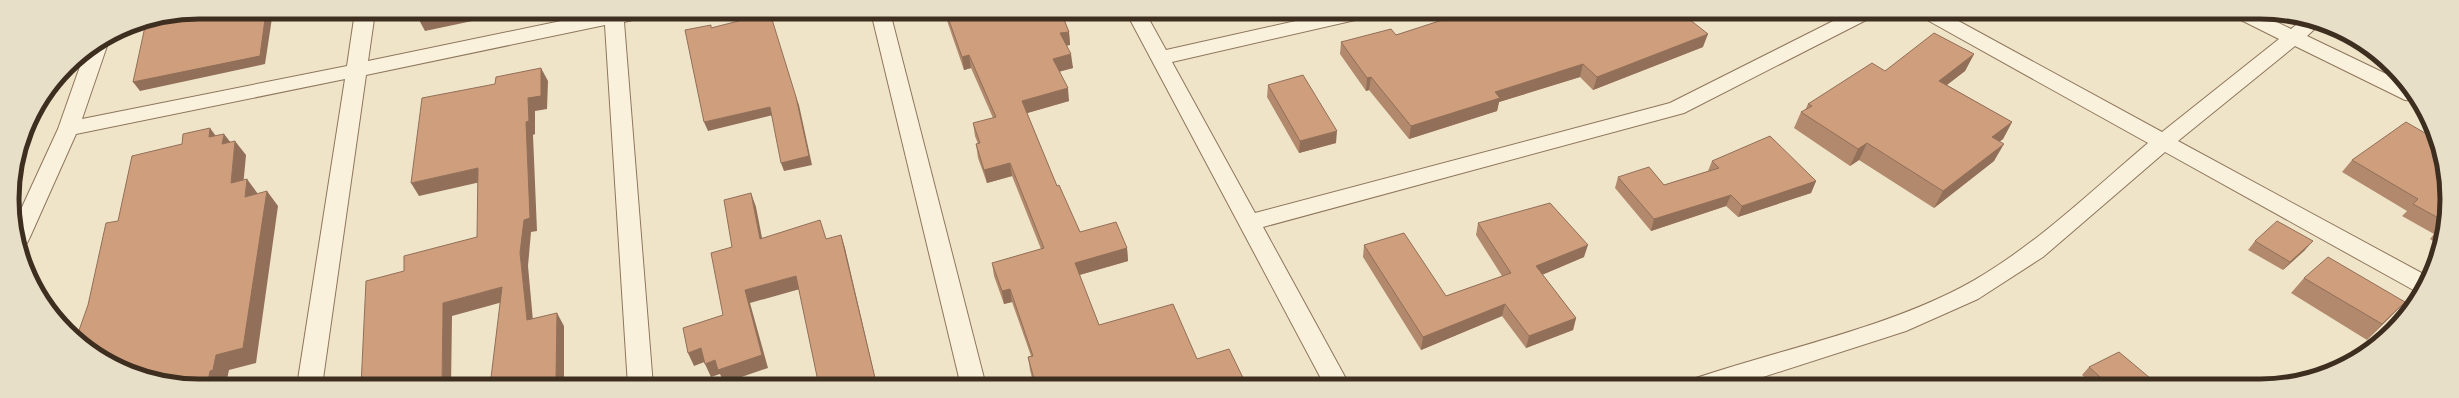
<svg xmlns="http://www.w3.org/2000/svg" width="2459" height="398" viewBox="0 0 2459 398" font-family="'Noto Serif',serif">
<rect width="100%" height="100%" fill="#f0e4c8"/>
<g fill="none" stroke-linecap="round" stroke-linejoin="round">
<g stroke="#8d765c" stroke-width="2">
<g id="street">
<polygon points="355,12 375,12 368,61 604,12 651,12 649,16 624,22 653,386 628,386 605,25 366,75 322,386 297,386 345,79 76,134 30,237 27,243 20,245 17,218 58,129 84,55 104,42 107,46 82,119 347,66"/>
<polygon points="871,12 890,12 986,386 961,386"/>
<polygon points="1126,12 1145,12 1166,50 1336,12 1373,12 1371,16 1364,18 1172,62 1255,213 1670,103 1851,12 1876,12 1874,16 1684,113 1263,227 1350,386 1325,386"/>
<path d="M1918,12H1942L2162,132L2279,39L2233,16L2231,12H2256L2291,29L2302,20L2319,25L2307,36L2405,83L2415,101L2405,100L2295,46L2178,141L2429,277L2419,293L2417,292L2165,152L2043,257L1978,299L1906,331L1735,386H1690L1693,379C1779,350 1882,329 1962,287C2031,250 2089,193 2148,143L1920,16Z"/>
</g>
</g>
<use href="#street" fill="#faf1dc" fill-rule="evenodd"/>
</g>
<g fill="#b2896c">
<polygon points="944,12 1061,12 1069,32 1070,45 1066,45 1073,68 1059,71 1069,101 1027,113 1057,186 1080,232 1127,248 1128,261 1079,275 1099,325 1197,359 1247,386 1034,386 1030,370 1028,357 1031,356 1012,302 1004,304 994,276 992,263 1041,249 1012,176 987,183 978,158 976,144 978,144 975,136 973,123 993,118 971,68 964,70"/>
<polygon points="1467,12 1683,12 1681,13 1703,47 1593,90 1580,77 1499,102 1497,111 1409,139 1369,90 1366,91 1340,54 1341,42 1396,35"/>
<polygon points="1974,54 1965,71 1947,85 2012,122 2003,139 1999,142 1994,161 1934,208 1859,160 1850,166 1794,128 1801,112 1805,110 1808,104 1885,71"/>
<polygon points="1268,85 1336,143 1299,153 1267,97"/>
<polygon points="2352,160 2447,211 2438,244 2430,239 2434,234 2402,216 2407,211 2342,172"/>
<polygon points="1712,161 1816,181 1811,193 1738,217 1726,206 1651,231 1615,188 1618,177 1664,185 1708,171"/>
<polygon points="1478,223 1584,257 1542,275 1576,318 1573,330 1526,348 1502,316 1421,350 1363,257 1364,245 1446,296 1502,276 1476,235"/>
<polygon points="2255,241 2305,250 2283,270 2248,250"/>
<polygon points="2304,278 2405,302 2367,340 2291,293"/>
<polygon points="2089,367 2144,386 2094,386 2082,375"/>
</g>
<g fill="#916f58">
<polygon points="266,12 290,12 290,14 272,18 265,64 140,91 133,82"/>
<polygon points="448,12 546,12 499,20 496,16 425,31 418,18"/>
<polygon points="1069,32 1070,45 1061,47 1060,33"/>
<polygon points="1708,34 1703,47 1593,90 1597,77"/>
<polygon points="1071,54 1073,68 1055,73 1053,59"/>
<polygon points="1974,54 1965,71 1931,97 1939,81"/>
<polygon points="969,55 971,68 964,70 962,57"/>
<polygon points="1583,64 1580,77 1499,102 1497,111 1409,139 1411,126 1495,92"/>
<polygon points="541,68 548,81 547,109 535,111 535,134 533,135 537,231 531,232 528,266 534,332 527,320 520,253 526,122 528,98"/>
<polygon points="1371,77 1369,90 1366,91 1367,78"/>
<polygon points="1068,88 1069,101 1024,114 1022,101"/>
<polygon points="796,97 799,105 812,165 784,171 781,163"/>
<polygon points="770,107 773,115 708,131 704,122"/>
<polygon points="2012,122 2003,139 1983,154 1992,137"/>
<polygon points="210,128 221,143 209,137"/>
<polygon points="1337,131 1336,143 1299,153 1300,141"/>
<polygon points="224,134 235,148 222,144"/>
<polygon points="235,141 246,155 242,198 231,183"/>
<polygon points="1867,143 1859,160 1850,166 1858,149"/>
<polygon points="2004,144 1994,161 1934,208 1943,191"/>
<polygon points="1010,163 1012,176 987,183 984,170"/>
<polygon points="478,168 485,181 419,196 411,183"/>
<polygon points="247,179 258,194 245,197"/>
<polygon points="1816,181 1811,193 1738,217 1742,206"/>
<polygon points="267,191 278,206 256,363 229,370 226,384 223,386 207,386 210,371 216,355"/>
<polygon points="751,193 756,207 765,253 760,239"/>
<polygon points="1731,195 1726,206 1651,231 1654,219"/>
<polygon points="841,235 845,248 877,386 859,386"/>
<polygon points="2313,241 2305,250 2283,270 2290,262"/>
<polygon points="1588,245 1584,257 1532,279 1536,266"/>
<polygon points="1127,248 1128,261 1076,276 1075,263"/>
<polygon points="796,276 800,289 750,303 768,368 724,383 720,374 711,377 705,364 715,360 745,290"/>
<polygon points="502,287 510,300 452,316 451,386 442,386 443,303"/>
<polygon points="1010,289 1012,302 1004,304 1002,291"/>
<polygon points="2405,302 2367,340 2382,324"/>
<polygon points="1505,304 1502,316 1421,350 1423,337"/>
<polygon points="557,313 564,326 564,386 549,386"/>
<polygon points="1576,318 1573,330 1526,348 1529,336"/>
<polygon points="701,348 707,361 694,366 688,353"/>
<polygon points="2150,378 2144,386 2136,386"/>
<polygon points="1053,383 1054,386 1044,386"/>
</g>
<g fill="#cf9f7d" stroke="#916f58">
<polygon points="199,12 266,12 260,56 133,82 146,22"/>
<polygon points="418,12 448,12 418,18"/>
<polygon points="946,12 1061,12 1069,32 1060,33 1071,54 1053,59 1068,88 1022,101 1057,186 1059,185 1080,232 1116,222 1127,248 1075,263 1099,325 1173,304 1197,359 1229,349 1247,386 1054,386 1053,383 1044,386 1036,386 1028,357 1033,356 1010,289 1002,291 992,263 1044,248 1010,163 984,170 976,144 980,143 973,123 996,117 969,55 962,57"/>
<polygon points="1467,12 1680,12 1708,34 1597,77 1583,64 1495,92 1500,98 1411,126 1371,77 1367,78 1341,42 1391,29 1396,35"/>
<polygon points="770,13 796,97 809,156 781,163 770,107 704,122 685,30 711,25 711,28"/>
<polygon points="1934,33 1974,54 1939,81 2012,122 1992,137 2004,144 1943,191 1867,143 1858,149 1801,112 1812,106 1808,104 1872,63 1885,71"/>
<polygon points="541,68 541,96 528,98 529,121 526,122 530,218 524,220 520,253 527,320 557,313 556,379 549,381 549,386 490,386 502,287 443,303 442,386 361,386 366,281 404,271 404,256 477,237 478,168 411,183 422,98 495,84 496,77"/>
<polygon points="1303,75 1337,131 1300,141 1268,85"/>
<polygon points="2406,122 2437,140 2447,211 2444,221 2413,204 2418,199 2352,160"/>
<polygon points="210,128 209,137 224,134 222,144 235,141 231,183 247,179 245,197 267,191 243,348 216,355 213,370 210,371 207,386 187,386 116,367 77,336 88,305 106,223 118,221 132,156 182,144 183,134"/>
<polygon points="1770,136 1816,181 1742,206 1731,195 1654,219 1618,177 1649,167 1664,185 1719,168 1712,161"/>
<polygon points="751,193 760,239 820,220 826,239 841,235 875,378 858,384 859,386 819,386 796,276 745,290 762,355 718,370 715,360 705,364 701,348 688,353 683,328 723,315 711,253 732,247 724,200"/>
<polygon points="1550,203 1588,245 1536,266 1576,318 1529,336 1505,304 1423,337 1364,245 1404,233 1446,296 1511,273 1478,223"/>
<polygon points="2277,221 2313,241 2290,262 2255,241"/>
<polygon points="2328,257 2405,302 2382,324 2304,278"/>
<polygon points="2119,352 2150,378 2136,386 2110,386 2089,367"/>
</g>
<path d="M0 0H2459V398H0ZM199 19H2260A180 180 0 0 1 2440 199V199A180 180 0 0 1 2260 379H199A180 180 0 0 1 19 199V199A180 180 0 0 1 199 19Z" fill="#e8dfc9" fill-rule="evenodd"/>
<path fill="none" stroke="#3d2e20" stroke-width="5" d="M199 19H2260A180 180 0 0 1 2440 199V199A180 180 0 0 1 2260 379H199A180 180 0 0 1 19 199V199A180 180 0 0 1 199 19Z"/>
</svg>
